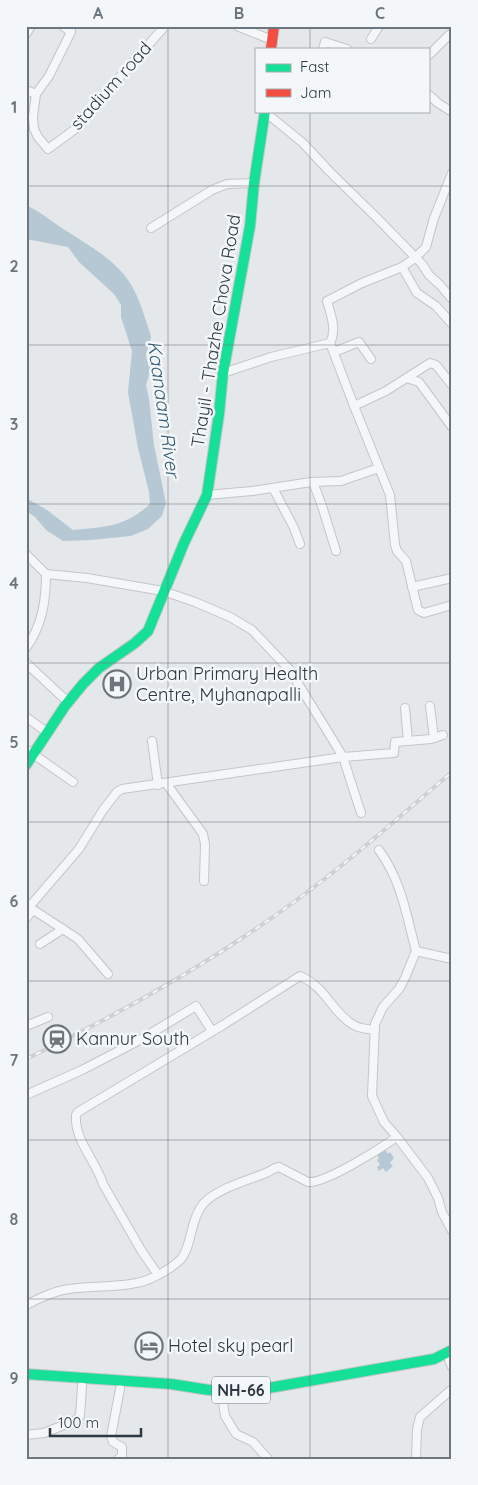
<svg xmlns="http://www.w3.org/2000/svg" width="478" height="1485" viewBox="0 0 478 1485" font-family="Quicksand,sans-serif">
<rect width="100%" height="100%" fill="#e5e8ea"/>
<g fill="#b6c8d3">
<path d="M26,205C39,211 50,220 62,228C93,249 125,263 139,301C141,306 151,334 151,337C150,348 140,357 152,365L146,385L149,399L154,445L166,503L162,516L148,529L131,536L91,540L63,541L46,530L35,517L26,511V498L47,510L73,530C105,527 125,527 150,504L149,492L138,448L128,392L132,351L121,317V305L114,294L79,262L68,247L26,239Z"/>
<polygon points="385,1149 388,1154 390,1152 394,1158 390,1163 393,1166 386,1172 383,1168 379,1171 377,1167 380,1165 377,1160 379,1158 377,1155"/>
</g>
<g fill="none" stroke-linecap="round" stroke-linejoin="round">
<g stroke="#c3c6c8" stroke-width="10">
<g id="street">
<polyline points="63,26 71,32 49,76 36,94 33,117 34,129 38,137 48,149 78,127 80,119 95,108 111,87 165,26"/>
<polyline points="237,26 272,40"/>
<polyline points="26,34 31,26"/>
<polyline points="371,39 379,26"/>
<polyline points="323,49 325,42 347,49"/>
<polyline points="429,55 449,35 452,35"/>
<polyline points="26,90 36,94"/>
<polyline points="429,95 438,103 452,112"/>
<polyline points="265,112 303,143 329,171 376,217 422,264 429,275 440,285 452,299"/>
<polyline points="452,173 434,218 426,247 415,258 402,267 417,293 436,306 452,324"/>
<polyline points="151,228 212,190 227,184 254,183"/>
<path d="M402,267L362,283L327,301C331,315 337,330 330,343L354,406L390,495L395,545L397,551L406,561L418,610L424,613L452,605"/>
<polyline points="334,352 359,342 371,359"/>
<polyline points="223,373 271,357 330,343"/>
<polyline points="407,378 419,382 452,427"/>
<polyline points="354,406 386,391 430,363 436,365 452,385"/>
<polyline points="313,482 322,506 336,551"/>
<polyline points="273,488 294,528 300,544"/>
<polyline points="207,495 252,491 311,482 341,481 379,468"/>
<polyline points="26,554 46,574 87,578 163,591 195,602 230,617 252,630 289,669 331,737 343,757 361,813"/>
<polyline points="412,587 452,578"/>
<path d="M26,648C42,626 46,601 46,574"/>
<polyline points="26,663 69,703"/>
<polyline points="430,706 434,738"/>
<polyline points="405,708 408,741"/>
<polyline points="26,717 48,733"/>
<polyline points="152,741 158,785"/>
<polyline points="26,749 73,782"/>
<polyline points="166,783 203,834 205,844 204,881"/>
<path d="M379,850C402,882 406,914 416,951"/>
<polyline points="26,905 78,939 108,974"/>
<polyline points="29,907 79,849 103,810 117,792 122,789 343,757 394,753 395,742 431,739 443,735"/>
<polyline points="26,918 33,910"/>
<polyline points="40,944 63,929"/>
<polyline points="26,1026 48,1017"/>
<polyline points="26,1095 82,1070 138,1041 196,1006 212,1031"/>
<polyline points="397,1137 384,1122 372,1096 375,1024 383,1007 399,989 405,978 416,951 452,959"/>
<path d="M158,1275L141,1250L103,1184C96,1161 74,1140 76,1115L78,1112L223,1025L300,976C327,988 330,1010 352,1024C359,1029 367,1029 375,1030"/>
<path d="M26,1305C40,1298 54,1291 69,1289C94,1285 134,1289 156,1276C164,1272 174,1266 181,1259C192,1246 190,1219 204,1203C217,1189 248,1180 266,1173C270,1171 274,1168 279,1167L308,1182C325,1184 381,1148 397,1137L428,1178L438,1198L442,1212L452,1231"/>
<polyline points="449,1360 452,1367"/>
<polyline points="222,1396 225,1416 236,1434 253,1442 268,1459"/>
<polyline points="26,1435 44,1433 76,1420 80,1416 82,1386"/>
<polyline points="118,1459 122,1456 122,1447 113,1442 111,1436 120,1389"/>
<polyline points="416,1459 417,1429 420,1417 452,1389"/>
</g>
</g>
<g stroke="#c3c6c8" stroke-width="12">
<g id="fast">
<polyline points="26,765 65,706 83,684 99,668 135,643 148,631 184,543 207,495 219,414 223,373 250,226 254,183 265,111"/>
<polyline points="26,1374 171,1384 209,1390 257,1390 434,1359 452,1350"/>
</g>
</g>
<g stroke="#c3c6c8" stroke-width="12">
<polyline id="jam" points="271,49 274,26"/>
</g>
<use href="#street" stroke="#f5f6f7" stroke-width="8"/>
<use href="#fast" stroke="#16e098" stroke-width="10"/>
<use href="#jam" stroke="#f24e42" stroke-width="10"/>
<g stroke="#ced0d2" stroke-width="4">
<path id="rail" d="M26,1059C118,1015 212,962 294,902C349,862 400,816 452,772"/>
</g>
<use href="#rail" stroke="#f4f7f9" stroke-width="2" stroke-dasharray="5.5" stroke-linecap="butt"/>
</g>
<path fill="none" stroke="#6d767d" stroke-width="1" stroke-opacity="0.55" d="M168,26V1459M310,26V49M310,111V1459M26,186H452M26,345H452M26,504H452M26,663H452M26,822H452M26,981H452M26,1140H452M26,1299H452"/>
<defs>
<g id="hospital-ring" transform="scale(1.4375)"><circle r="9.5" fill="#f4f7f9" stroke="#6d767d" stroke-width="1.5"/><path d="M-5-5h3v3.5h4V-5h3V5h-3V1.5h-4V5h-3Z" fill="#6d767d"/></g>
<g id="station-ring" transform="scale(1.4375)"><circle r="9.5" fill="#f4f7f9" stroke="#6d767d" stroke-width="1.5"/><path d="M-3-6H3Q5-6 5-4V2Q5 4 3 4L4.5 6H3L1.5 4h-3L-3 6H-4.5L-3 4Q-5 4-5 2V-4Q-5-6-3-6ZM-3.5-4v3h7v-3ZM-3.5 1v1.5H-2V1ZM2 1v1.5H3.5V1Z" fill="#6d767d"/></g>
<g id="hotel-ring" transform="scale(1.4375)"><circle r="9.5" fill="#f4f7f9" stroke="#6d767d" stroke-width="1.5"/><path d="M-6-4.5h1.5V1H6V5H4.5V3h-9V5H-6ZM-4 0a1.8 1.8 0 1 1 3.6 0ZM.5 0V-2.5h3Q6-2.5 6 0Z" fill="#6d767d"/></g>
</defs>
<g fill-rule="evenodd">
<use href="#hospital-ring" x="117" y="684"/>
<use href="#station-ring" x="57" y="1039"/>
<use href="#hotel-ring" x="149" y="1346"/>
</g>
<g text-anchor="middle" stroke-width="5" stroke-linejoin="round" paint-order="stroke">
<rect fill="#f4f7f9" stroke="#69717a" stroke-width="1" x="212" y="1376.5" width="58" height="27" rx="4"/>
<g font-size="16" font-weight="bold" fill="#2d3843">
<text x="241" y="1396">NH-66</text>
</g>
<g font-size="18" fill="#2d3843" stroke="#f4f7f9">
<text transform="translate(111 86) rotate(-48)" y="6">stadium road</text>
<text transform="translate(216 331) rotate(-81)" y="6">Thayil - Thazhe Chova Road</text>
</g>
<g font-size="18" fill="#2d3843" stroke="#f4f7f9" text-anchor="start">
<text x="136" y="680">Urban Primary Health<tspan x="136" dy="21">Centre, Myhanapalli</tspan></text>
<text x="76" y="1045">Kannur South</text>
<text x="168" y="1352">Hotel sky pearl</text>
</g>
<g font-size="19" font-style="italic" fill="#385d75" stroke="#f4f7f9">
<text transform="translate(164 409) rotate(82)" y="7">Kaanaam River</text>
</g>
</g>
<rect width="478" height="1485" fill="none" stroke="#f4f7f9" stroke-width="55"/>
<rect x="255" y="48" width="175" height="65" fill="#f4f7f9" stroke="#a4abb0"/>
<rect x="266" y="64" width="25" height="8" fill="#16e098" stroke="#a4abb0"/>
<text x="300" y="72" font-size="15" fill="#2d3843">Fast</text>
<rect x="266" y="89" width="25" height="8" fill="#f24e42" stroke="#a4abb0"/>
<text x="300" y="98" font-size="15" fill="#2d3843">Jam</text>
<path d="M50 1428v8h91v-8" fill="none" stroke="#2d3843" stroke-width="2.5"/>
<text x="58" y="1428" font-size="15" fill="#2d3843" stroke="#f4f7f9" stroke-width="4" paint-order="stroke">100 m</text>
<rect x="28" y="28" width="422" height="1430" fill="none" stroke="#6d767d" stroke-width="2"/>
<g font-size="16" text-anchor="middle" font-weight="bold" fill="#6d767d">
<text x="98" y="19">A</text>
<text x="239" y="19">B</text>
<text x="380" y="19">C</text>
<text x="14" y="113">1</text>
<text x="14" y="272">2</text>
<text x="14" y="430">3</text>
<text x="14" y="589">4</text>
<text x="14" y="748">5</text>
<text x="14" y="907">6</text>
<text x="14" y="1066">7</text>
<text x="14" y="1225">8</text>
<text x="14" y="1384">9</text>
</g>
</svg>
